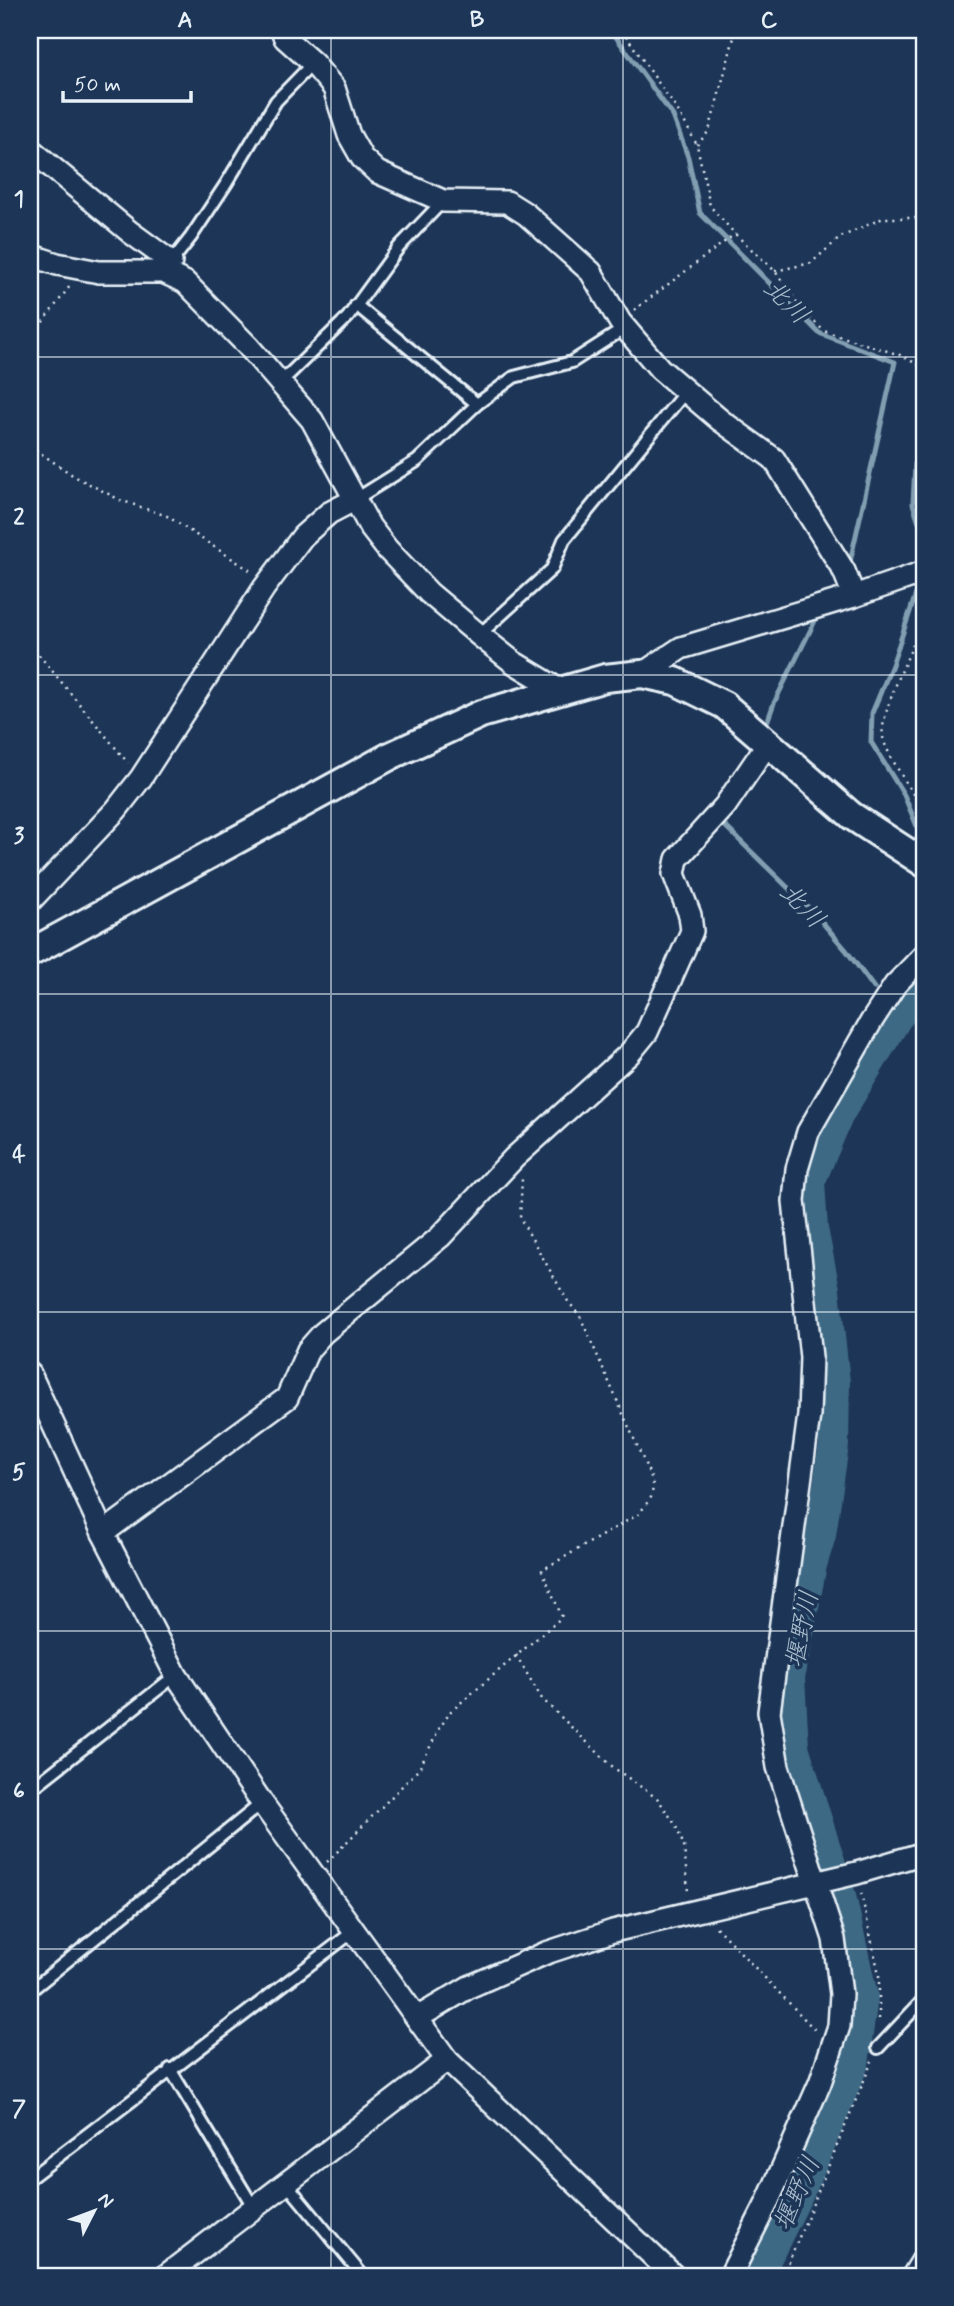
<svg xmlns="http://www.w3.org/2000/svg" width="954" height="2306" viewBox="0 0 954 2306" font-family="Mynerve,'Klee One',sans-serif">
<rect width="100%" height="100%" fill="#1d3557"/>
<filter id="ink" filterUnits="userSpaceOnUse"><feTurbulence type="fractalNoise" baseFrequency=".0143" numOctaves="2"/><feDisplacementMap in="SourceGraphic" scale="14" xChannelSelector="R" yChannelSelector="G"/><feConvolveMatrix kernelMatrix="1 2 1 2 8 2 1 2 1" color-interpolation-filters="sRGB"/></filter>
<g filter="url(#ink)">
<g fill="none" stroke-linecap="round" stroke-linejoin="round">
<g stroke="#829fb2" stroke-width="5">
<polyline points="611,30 673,116 688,157 700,213 819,333 895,362 850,562"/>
<polyline points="924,409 915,465 913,504 924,537"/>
<polyline points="921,579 892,665 872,713 871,742 904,795 924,843"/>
<polyline points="765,728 774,703 817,617"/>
<polyline points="726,827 816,915 846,950 874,988"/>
</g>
<polyline stroke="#3e6984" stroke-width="30" points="758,2276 807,2176 854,2063 863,1997 841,1896 794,1747 790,1678 812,1565 821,1535 834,1445 835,1382 825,1290 813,1229 810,1182 839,1114 897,1018 924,986"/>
<g stroke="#e8f1f8" stroke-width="16">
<g id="service">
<polyline points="169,265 191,237 226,184 276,101 313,63"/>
<polyline points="356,305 477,404"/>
<polyline points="280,383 348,317 399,247 443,201"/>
<polyline points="356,499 417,461 477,404 514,377 572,362 625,328"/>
<polyline points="479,635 552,569 564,540 686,391"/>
<polyline points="30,1790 176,1675"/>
<polyline points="30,1991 262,1803"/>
<polyline points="878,2048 924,1999"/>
<polyline points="170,2069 254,2208"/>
<polyline points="30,2178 354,1931"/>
<polyline points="286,2183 363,2276"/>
</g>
</g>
<g stroke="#e8f1f8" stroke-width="26">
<g id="minor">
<polyline points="282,30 285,38 313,63 334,88 349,135 362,158 377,172 443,201 507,202 526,214 591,272 620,322 660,369 720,420 774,459 844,571 854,596"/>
<polyline points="30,149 130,232 171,262"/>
<polyline points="30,255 57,264 99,272 163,272 185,282 248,346 312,420 370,527 387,549 429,593 479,635 513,662 561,691"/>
<polyline points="642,674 681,648 854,596 924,572"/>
<polyline points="30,901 116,810 141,778 264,588 303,536 329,513 356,499"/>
<polyline points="30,1374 103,1533 176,1675 262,1803 447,2060 674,2276"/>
<polyline points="103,1533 287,1398 308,1350 323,1333 440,1237 514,1158 629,1054 647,1032 692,931 690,915 674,874 677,859 725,806 768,743"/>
<polyline points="417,2018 469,1987 546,1953 613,1931 857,1873 924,1853"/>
<polyline points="165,2276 447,2060"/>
<polyline points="730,2276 766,2205 820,2083 839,2026 841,1994 834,1939 778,1767 769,1712 809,1415 811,1357 794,1201 797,1169 808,1132 871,1022 895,985 924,955"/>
<polyline points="913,2276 924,2258"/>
</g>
</g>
<g stroke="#e8f1f8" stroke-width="32">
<polyline id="tertiary" points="30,953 390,756 481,714 605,678 642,674 675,681 724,705 852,816 924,863"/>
</g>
<g stroke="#e8f1f8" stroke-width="2.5" stroke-dasharray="2 5" stroke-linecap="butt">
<polyline points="622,30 680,114 697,145 710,206 735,234 775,271 802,310 824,331 900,355 919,365 924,372"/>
<polyline points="697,145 709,131 736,30"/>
<polyline points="775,271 811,263 841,237 883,218 924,218"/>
<polyline points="634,310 735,234"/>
<polyline points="30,339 70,286"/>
<polyline points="30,446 74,476 120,500 167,516 254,573"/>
<polyline points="924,481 924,491"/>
<path d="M924,619C915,643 878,716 883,737C886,755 915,794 924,814"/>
<polyline points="30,644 128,763"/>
<polyline points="516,1655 542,1699 614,1768 658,1799 675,1824 684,1846 688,1892"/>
<polyline points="327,1862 419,1769 439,1729 451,1711 562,1617 542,1570 639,1514 652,1496 653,1482 580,1316 567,1300 520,1218 522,1178"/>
<polyline points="861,1893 879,1974 879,2024"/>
<polyline points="716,1927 816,2031"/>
<polyline points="783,2276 872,2061"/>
</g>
<use href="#service" stroke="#1d3557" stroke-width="10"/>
<use href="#minor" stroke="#1d3557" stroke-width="21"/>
<use href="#tertiary" stroke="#1d3557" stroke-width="26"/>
</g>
</g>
<path fill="none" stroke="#e8f1f8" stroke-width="2" stroke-opacity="0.55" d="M331,30V2276M623,30V2276M30,357H924M30,675H924M30,994H924M30,1312H924M30,1631H924M30,1949H924"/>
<g text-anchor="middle" stroke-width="7" stroke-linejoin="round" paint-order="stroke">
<g font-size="26" font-style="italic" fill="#acc1cf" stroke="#1d3557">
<text transform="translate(787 301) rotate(45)" y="9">北川</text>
<text transform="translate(803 905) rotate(46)" y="9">北川</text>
<text transform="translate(801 1629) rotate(-78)" y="9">堰野川</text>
<text transform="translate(796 2193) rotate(-66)" y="9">堰野川</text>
</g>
</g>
<rect width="954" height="2306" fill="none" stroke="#1d3557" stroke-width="77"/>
<g transform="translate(94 2211) rotate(48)" stroke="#1d3557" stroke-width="5" paint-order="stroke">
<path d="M0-5L12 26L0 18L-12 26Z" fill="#e8f1f8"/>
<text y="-10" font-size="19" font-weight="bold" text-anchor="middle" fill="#e8f1f8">N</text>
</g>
<path d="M63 91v10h128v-10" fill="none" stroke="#e8f1f8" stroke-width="3.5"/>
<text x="74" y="91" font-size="21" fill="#e8f1f8" stroke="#1d3557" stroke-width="5" paint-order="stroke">50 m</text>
<rect x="38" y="38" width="878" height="2230" fill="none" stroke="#e8f1f8" stroke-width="2.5"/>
<g font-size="23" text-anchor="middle" font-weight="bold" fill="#e8f1f8">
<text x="185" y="27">A</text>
<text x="477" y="27">B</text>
<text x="769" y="27">C</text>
<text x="19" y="206">1</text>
<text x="19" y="524">2</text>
<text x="19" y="843">3</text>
<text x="19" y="1161">4</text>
<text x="19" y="1479">5</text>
<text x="19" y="1798">6</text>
<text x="19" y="2116">7</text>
</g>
</svg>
